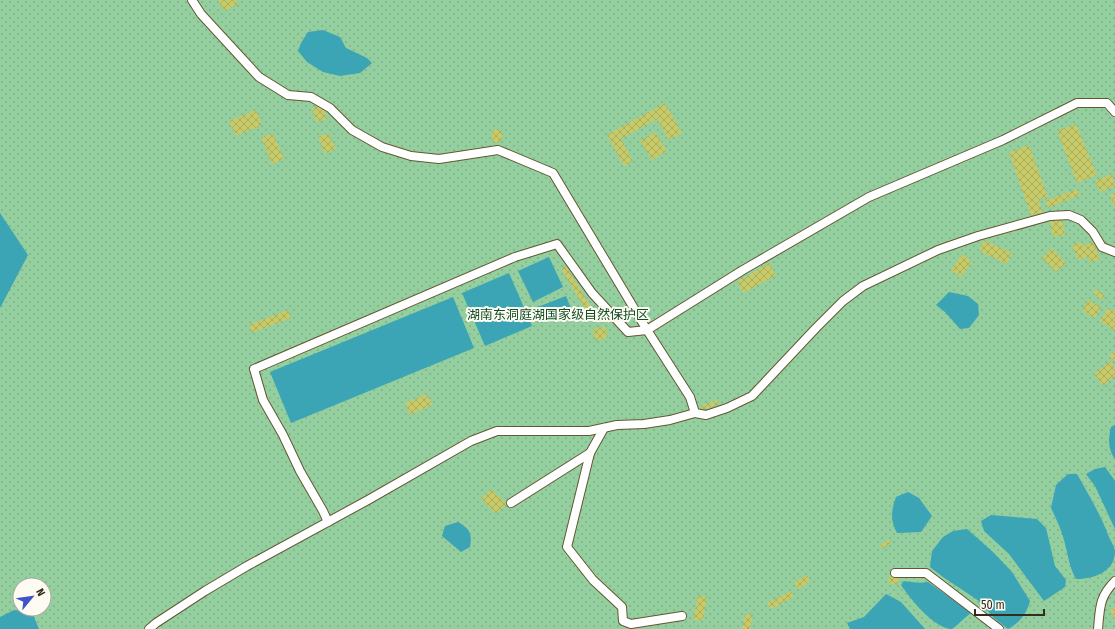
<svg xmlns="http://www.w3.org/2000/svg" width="1115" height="629" viewBox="0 0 1115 629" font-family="'Fira Sans Condensed','Noto Sans SC',sans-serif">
<defs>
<pattern id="park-dots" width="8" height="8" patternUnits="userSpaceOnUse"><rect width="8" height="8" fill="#94cfa0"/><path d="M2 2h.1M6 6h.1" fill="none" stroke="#80b289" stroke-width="1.8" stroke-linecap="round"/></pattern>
<pattern id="building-cross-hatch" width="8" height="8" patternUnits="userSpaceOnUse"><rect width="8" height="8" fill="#c7ca69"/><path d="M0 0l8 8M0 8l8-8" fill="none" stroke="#abae5b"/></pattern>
</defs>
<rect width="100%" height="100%" fill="#e9d9af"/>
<path fill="url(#park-dots)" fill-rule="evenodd" d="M0,0H1115V629H0ZM20,585H44V609H20Z"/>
<g fill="#3ba4b5">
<polygon points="323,30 340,37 346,48 367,58 372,63 360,73 340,76 323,72 307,62 298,51 301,43 308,32"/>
<polygon points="0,213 28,255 0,308"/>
<polygon points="549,257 563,287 533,302 518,271"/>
<polygon points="509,273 532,326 485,346 462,293"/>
<polygon points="949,292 968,296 978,304 979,315 969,328 960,329 945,312 936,305"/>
<polygon points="566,296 572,311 541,323 535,308"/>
<polygon points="453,297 474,348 291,423 270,372"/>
<path d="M1115,425V459C1108,450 1108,438 1111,427Z"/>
<polygon points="1105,467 1115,481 1115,529 1095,486 1086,474 1095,469"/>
<path d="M1068,474H1077C1088,494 1101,515 1109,537C1111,541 1114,546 1115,551C1115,573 1092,579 1076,579C1069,567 1068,554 1064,540C1061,529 1056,518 1051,508L1056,485Z"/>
<path d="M908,492L919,498L932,516L921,532L897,533C890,520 891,511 896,497Z"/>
<polygon points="991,515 1037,519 1046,528 1055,566 1066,580 1065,587 1044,601 1009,554 984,531 981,521"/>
<path d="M458,522C470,529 472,533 470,547L461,552L442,536L445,526Z"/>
<path d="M967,529L993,552L1012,572L1030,601C1026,615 1020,622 1008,629L994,618L979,601L943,577L930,567L932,551L943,537L953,531Z"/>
<path d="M904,581L919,583L928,582L971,613C965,617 958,625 952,629C934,629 909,597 901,585Z"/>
<polygon points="886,594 901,602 925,629 850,629 847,623 864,617"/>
<polygon points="14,610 32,612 39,629 0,629 0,617"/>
</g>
<g fill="url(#building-cross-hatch)">
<polygon points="218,0 236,0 238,4 224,11"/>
<polygon points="665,103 682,133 669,140 657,119 621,139 633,161 624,166 607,135"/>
<polygon points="322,105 327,119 316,122 312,108"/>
<polygon points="256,110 262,125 236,136 229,121"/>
<polygon points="1076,124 1097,175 1077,183 1057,131"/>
<rect x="492" y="130" width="10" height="12"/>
<polygon points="655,132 667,151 652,160 640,141"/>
<polygon points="273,133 284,159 272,164 261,138"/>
<polygon points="328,133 336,149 325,154 318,137"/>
<polygon points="1029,145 1048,197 1038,200 1043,212 1031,216 1009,153"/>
<polygon points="1112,174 1115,186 1100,192 1095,181"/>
<polygon points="1077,189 1080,195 1048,208 1045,201"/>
<polygon points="1115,193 1115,209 1110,195"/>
<polygon points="1062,220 1065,235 1053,237 1050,222"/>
<polygon points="984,240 1012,253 1007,264 979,251"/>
<polygon points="1081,242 1083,246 1094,242 1100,259 1090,263 1088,257 1078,260 1072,245"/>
<polygon points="1052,248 1066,263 1056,272 1042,258"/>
<polygon points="962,254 972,262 961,277 951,270"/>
<polygon points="769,263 776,275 744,293 737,282"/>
<polygon points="566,266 591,307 586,310 561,269"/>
<polygon points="1096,289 1105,296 1102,300 1093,293"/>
<polygon points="1088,300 1101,307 1095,318 1082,311"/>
<polygon points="1108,308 1115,312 1115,331 1100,321"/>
<polygon points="288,310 291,318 252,333 249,325"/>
<polygon points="605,326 608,337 596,341 592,330"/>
<polygon points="1113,352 1115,354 1115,362 1109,356"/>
<polygon points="1110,361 1115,368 1115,376 1103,386 1094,374"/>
<polygon points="427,394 432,405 410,415 405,403"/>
<polygon points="718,400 719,404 702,410 701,405"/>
<polygon points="491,489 507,504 496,514 481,499"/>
<polygon points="888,539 891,542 883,549 880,546"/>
<polygon points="890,574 900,577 897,585 888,582"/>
<polygon points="807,575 810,582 798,589 794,582"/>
<polygon points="791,591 794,597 771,609 767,603"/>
<polygon points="698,595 707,597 703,620 693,620"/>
<polygon points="1115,607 1115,620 1110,610"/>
<polygon points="745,614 753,615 750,629 742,629"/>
</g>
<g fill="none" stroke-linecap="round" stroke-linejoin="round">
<g stroke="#655731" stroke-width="10">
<g id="street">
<polyline points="192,0 201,14 259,77 288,95 311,97 330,108 352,130 382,147 411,156 439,159 498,150 553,173 647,330 690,397 695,413 706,415 727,408 752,396 816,328 843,301 863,286 938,250 978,236 1050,216 1069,215 1081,220 1093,232 1102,247 1115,252"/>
<polyline points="590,453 567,547 593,580 622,607 623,621 631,624 682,616"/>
<polyline points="511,503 590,453 604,428"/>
<polyline points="328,522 323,511 300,471 283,435 263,400 254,369 515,257 557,244 592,293 628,332 647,330 743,270 869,197 1003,140 1077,103 1107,103 1115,112"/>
<polyline points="895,573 926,573 999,629"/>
<polyline points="149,629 156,623 205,591 247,566 368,500 471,441 497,431 589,431 617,425 644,424 670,420 695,413"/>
<path d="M1098,629C1100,608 1099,597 1115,581"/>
</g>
</g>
<use href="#street" stroke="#fff" stroke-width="8"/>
</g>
<g text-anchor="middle" stroke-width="4" stroke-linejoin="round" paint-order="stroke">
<g font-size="13" fill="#0f4d25" stroke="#fefbf3">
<text x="558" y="319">湖南东洞庭湖国家级自然保护区</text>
</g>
</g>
<g transform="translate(32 597) rotate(61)"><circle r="19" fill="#fefbf3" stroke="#ada99d"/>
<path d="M0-3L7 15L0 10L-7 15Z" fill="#3f54c7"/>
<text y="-6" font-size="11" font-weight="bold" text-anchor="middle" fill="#332d1d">N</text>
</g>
<path d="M975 609v6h69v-6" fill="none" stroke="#332d1d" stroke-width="2"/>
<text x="981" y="609" font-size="12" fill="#332d1d" stroke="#fefbf3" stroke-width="3" paint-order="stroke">50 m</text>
</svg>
